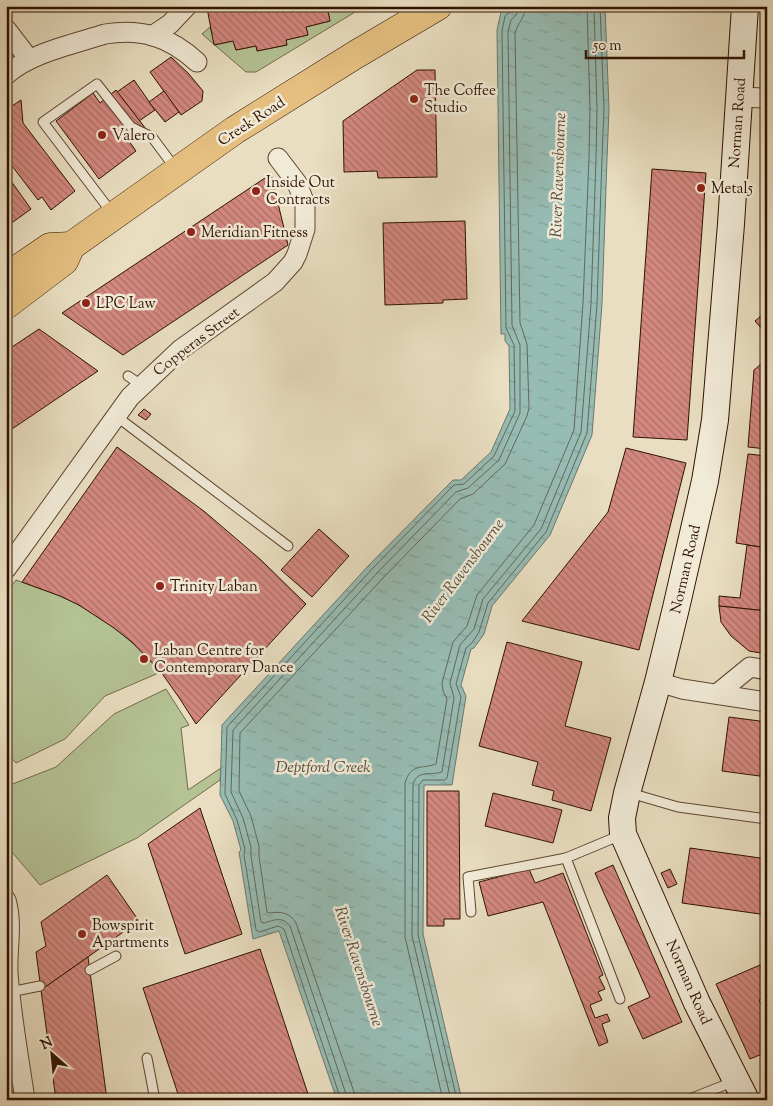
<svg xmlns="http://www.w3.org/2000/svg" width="773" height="1106" viewBox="0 0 773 1106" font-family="'Sorts Mill Goudy',serif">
<defs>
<pattern id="water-ripples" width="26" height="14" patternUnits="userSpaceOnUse" patternTransform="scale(1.25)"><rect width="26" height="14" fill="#97bcb4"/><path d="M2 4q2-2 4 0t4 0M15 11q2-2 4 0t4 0" fill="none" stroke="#82a199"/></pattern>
<pattern id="building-back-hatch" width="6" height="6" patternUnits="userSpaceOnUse" patternTransform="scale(1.25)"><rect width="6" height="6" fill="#d38880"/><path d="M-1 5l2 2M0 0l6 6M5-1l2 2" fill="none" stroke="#ac6e66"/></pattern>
</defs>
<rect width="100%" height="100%" fill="#e9dec1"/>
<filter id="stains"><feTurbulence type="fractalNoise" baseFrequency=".004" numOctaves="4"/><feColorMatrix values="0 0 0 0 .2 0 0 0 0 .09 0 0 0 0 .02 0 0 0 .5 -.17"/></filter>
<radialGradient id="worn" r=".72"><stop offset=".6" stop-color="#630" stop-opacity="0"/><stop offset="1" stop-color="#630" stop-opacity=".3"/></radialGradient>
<g fill="#b4c294" stroke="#726a4a">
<polygon points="327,6 365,6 256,72 246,72 202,34 210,27 215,45 233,41 236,50 256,46 257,51 287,45 286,40 308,35 306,27 330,21"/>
<path d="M16,580C31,586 46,590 60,596C99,613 134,641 161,672L105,696L65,739L16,763L6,752V594Z"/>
<polygon points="166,689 189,725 181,728 188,790 221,768 220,780 137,838 40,885 6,845 6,788 10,785 56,767 114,714"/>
</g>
<polygon fill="url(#water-ripples)" stroke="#6d786c" points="509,6 605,6 609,109 607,159 602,304 592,435 550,535 492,606 484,634 474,648 471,649 461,685 466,696 452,785 424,785 423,934 462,1100 337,1100 279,931 253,939 239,852 241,850 233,821 220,795 222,725 369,565 453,480 461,480 491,452 510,409 509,346 505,341 505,334 501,334 497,30 501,12"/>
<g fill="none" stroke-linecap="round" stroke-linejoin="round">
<g stroke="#63675a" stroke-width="1">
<polyline points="341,1100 284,929 278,926 259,932 256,930 244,855 245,849 237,820 225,794 227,727 373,568 454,485 464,484 494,456 515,411 514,345 506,328 502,31 505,16 511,11 512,6"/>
<path d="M348,1100L290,926C282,916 274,920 264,923L261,922L251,856V847L243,818L231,792L233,730L377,573L456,492L468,488L499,460L520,413V345L512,325L508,32L511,20L517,14L518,6"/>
<path d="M355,1100L354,1092L296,923C290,913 281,911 270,913L267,912L259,856V846L251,816L239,791L240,733L383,578L460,499L473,494L505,464L527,416L529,408L527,344L520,323L515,33C518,23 525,17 526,6"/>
<path d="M443,1100L405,937V783C411,763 422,769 436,764L447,699L443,691L442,683L453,642L467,626L477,595L534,525L574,430L583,303L589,158L590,109L587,6"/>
<path d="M451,1100L412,936L413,784C418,769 431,776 442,772L454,698L450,683L460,645L474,629L483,599L541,529L581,432L591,304L596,158L597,109L594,6"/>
<polyline points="457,1100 418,935 419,785 423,780 445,780 447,778 461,697 456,684 466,648 472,643 479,632 488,603 546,532 587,433 597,304 602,158 604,109 600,6"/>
</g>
</g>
<g fill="url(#building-back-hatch)" stroke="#2f1200">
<polygon points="79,6 111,6 111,8 79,10"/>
<polygon points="216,6 238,6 238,9 249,6 327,6 330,21 306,27 308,35 286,40 287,45 257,51 256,46 236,50 233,41 214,45 207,8"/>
<polygon points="171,57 188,73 203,91 202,101 181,115 150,72"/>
<polygon points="417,70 435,70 437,177 378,178 377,171 344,172 343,121"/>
<polygon points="134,80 155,110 139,121 117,92"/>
<polygon points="116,90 146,129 129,141 136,151 99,179 56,121 93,93 100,103"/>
<polygon points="164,91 179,112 165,122 149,102"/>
<polygon points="21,100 23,123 75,191 51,210 42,197 38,200 6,158 6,110"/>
<polygon points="652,169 706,173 687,440 633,437"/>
<polygon points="6,174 31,209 6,227"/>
<polygon points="271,174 288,245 123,355 62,313"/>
<polygon points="465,221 467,299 443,300 443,303 385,305 383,223"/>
<polygon points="767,311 767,335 755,321"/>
<polygon points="39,329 98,371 6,433 6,351"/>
<polygon points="767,359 767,449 748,447 754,370"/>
<polygon points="144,409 151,414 146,420 138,415"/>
<polygon points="117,447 205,512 261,560 306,604 196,724 180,699 161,672 132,642 114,628 79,605 60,596 22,582"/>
<polygon points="626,448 686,463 639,650 522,621 608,512"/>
<polygon points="748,454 767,456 767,548 736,543"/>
<polygon points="319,529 349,556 312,597 281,570"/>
<polygon points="747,545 767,548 767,611 719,606 719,596 740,598"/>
<polygon points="719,606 767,611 767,654 749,651 731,636 721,622"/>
<polygon points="507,642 582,662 565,726 611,738 591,811 552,800 554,791 532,785 538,762 479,746"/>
<polygon points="729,717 767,722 767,777 722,771"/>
<polygon points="427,791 459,791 460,919 444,919 444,926 427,926"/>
<polygon points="493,793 562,810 553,843 485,826"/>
<polygon points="200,808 242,934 185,954 148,844"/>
<polygon points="690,848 767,859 767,915 682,903"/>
<polygon points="613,865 682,1022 643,1039 628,1007 650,997 595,873"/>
<polygon points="529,869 535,883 563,873 603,975 599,977 605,989 598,992 602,1000 590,1005 595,1018 607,1014 610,1021 602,1024 608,1042 599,1046 543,902 488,916 479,882"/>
<polygon points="670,869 677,884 668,888 661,873"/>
<polygon points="107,875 139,921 41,990 36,952 46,946 41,922"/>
<polygon points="260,949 310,1100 180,1100 143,988"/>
<polygon points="88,957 107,1100 56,1100 41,990"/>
<polygon points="760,965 767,980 767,997 759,1000 767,1017 767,1052 750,1059 716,984"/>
</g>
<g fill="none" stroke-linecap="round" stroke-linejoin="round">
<g stroke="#5e4530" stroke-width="11">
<g id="service">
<polyline points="112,213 43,122 97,84 131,127 152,137 175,168"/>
<polyline points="128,376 141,385"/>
<polyline points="116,416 288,546"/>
<polyline points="630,793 678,807 767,819"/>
<polyline points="471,912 468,877 566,858"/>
<polyline points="90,970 116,956"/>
<polyline points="10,992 40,986"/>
<polyline points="620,999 566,858 621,835"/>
<polyline points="147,1058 155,1100"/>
<polyline points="687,1100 735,1081"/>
</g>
</g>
<g stroke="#5e4530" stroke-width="21">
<g id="minor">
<polyline points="6,29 29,59"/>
<polyline points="152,36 170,24 187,6"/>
<path d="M6,75C30,53 74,44 105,34C142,28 170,37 197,62"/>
<polyline points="739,97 767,98"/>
<polyline points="6,569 130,397 181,349 275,282 293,262 297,254 305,229 305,204 297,183 278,158"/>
<polyline points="658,682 682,689 767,702"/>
<polyline points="717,694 750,667 767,670"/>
<path d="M6,900C13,924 7,948 8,973C11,1015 19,1058 25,1100"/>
</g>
</g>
<g stroke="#2f1200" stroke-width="28">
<polyline id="secondary" points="745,6 731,224 715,420 705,481 676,608 658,682 627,793 622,818 623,834 697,1003 746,1100"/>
</g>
<g stroke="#2f1200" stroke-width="29">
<g id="primary">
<polyline points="6,277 50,247 71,246"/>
<polyline points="6,305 64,261 71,246 235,130 355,55 438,6"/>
</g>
</g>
<use href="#service" stroke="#f1ead7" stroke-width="9"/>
<use href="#minor" stroke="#f1ead7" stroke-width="19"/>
<use href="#secondary" stroke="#f1ead7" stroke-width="26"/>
<use href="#primary" stroke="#e4bf80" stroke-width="28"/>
</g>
<g fill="#8f2418" stroke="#f1ead7" stroke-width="2">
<circle cx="414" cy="99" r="5"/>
<circle cx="102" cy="135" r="5"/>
<circle cx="701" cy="188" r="5"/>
<circle cx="256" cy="191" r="5"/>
<circle cx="191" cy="232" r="5"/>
<circle cx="86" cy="303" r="5"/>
<circle cx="160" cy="586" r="5"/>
<circle cx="144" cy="659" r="5"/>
<circle cx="82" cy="934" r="5"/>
</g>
<g text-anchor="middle" stroke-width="5" stroke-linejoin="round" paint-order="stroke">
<g font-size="15" fill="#2f1200" stroke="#f1ead7" text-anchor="start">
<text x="424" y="95">The Coffee<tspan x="424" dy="17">Studio</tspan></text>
<text x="112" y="140">Valero</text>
<text x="266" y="187">Inside Out<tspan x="266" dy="17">Contracts</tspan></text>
<text x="711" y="193">Metal5</text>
<text x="201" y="237">Meridian Fitness</text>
<text x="96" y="308">LPC Law</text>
<text x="170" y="591">Trinity Laban</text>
<text x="154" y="655">Laban Centre for<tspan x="154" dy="17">Contemporary Dance</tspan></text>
<text x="92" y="930">Bowspirit<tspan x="92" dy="17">Apartments</tspan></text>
</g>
<g font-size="15" fill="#2f1200" stroke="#f1ead7">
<text transform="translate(251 121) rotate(-33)" y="5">Creek Road</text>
<text transform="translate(737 123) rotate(-86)" y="5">Norman Road</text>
<text transform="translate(196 341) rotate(-37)" y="5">Copperas Street</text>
<text transform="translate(685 569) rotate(-77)" y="5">Norman Road</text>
<text transform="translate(689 982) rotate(66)" y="5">Norman Road</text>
</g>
<g font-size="16" font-style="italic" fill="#534e3f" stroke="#f1ead7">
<text transform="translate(557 175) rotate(-88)" y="6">River Ravensbourne</text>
<text transform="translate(462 570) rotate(-53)" y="6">River Ravensbourne</text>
<text x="323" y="772">Deptford Creek</text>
<text transform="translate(360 966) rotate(72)" y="6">River Ravensbourne</text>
</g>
</g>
<rect width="773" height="1106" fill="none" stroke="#e9dec1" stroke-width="25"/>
<rect x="8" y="8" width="758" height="1091" fill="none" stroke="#2f1200" stroke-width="2.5"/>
<rect x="12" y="12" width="748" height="1081" fill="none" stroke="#2f1200"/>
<g transform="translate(52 1054) rotate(333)" stroke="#f1ead7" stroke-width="4" paint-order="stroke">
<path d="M0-4L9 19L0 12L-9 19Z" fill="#2f1200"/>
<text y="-8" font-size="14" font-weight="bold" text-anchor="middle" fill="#2f1200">N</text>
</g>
<path d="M586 50v8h158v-8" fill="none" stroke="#2f1200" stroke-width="2.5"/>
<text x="593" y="50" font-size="15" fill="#2f1200" stroke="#f1ead7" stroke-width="4" paint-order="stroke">50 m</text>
<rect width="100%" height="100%" filter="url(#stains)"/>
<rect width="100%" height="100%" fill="url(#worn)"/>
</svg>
